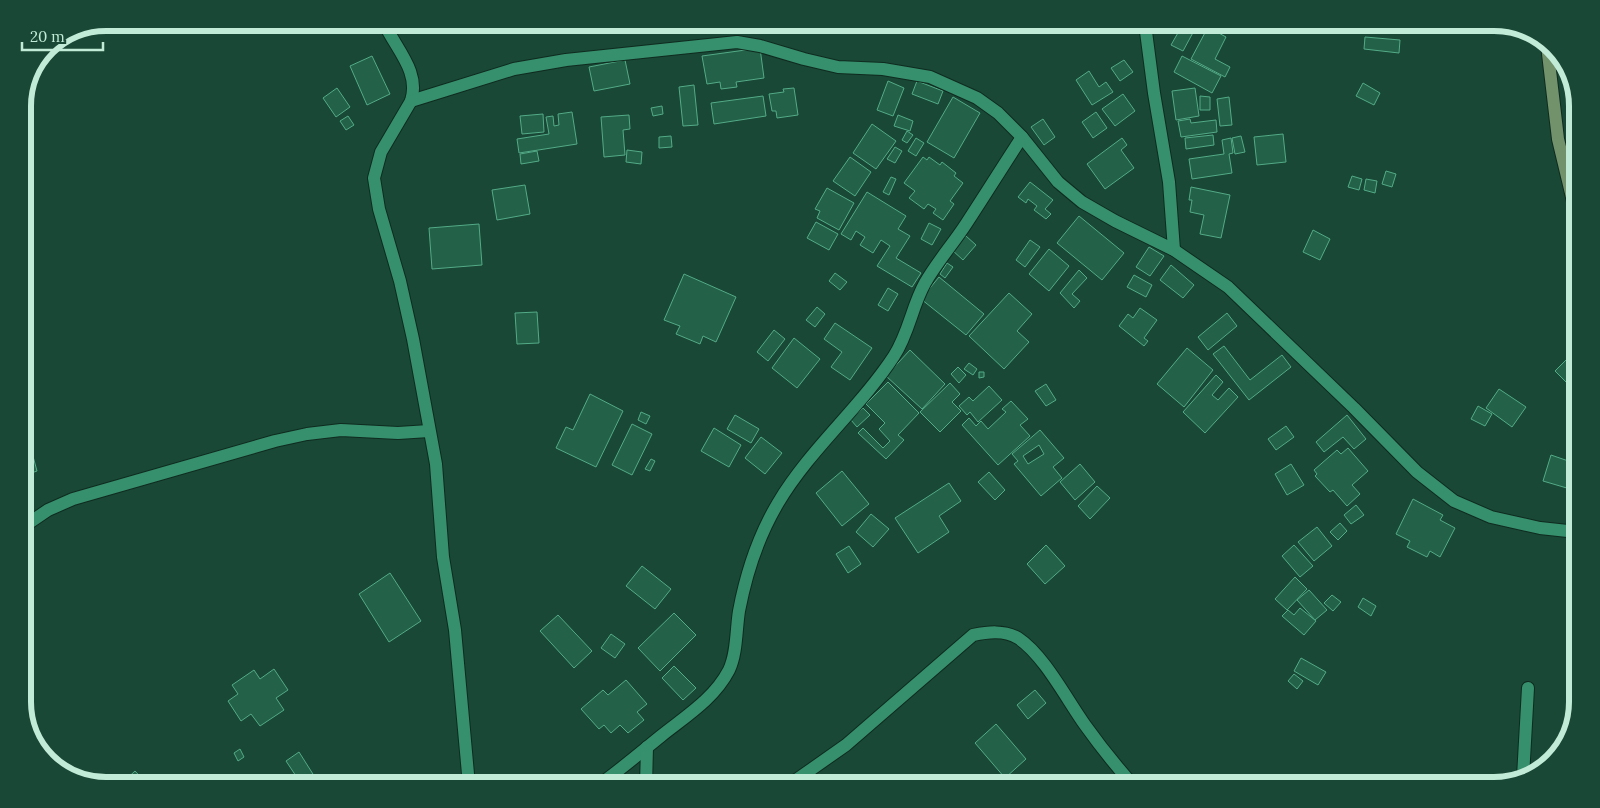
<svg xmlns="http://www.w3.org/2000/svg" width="1600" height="808" viewBox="0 0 1600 808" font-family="Lora,serif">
<rect width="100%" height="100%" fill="#194836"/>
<g fill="#236149" stroke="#53ab87" fill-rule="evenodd">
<polygon points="1276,23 1303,23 1302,29"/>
<polygon points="1183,24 1190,24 1196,27 1183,51 1171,45"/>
<polygon points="993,25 1007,25 1001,31"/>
<polygon points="1208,27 1226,37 1215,59 1230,67 1225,77 1191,59"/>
<polygon points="1365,37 1400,40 1399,53 1364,49"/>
<polygon points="760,48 764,78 736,82 737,87 721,89 720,82 707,84 702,56"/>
<polygon points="372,56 390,94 367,105 350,66"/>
<polygon points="1182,56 1221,76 1212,93 1174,72"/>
<polygon points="625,60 630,84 594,91 589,67"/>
<polygon points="1124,60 1133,72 1120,81 1111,68"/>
<polygon points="1089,71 1099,87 1106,82 1113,92 1092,105 1076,80"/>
<polygon points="888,81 904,88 893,116 877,110"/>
<polygon points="917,81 943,91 938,104 912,94"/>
<polygon points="1363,83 1380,93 1374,105 1356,96"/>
<polygon points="694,85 698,125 683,126 679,87"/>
<polygon points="337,88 350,107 336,117 323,98"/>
<polygon points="794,88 798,115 777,118 776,111 772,111 769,94 784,92 783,89"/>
<polygon points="1195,88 1199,116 1176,120 1172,91"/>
<polygon points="1123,94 1135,111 1115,126 1102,109"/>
<polygon points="763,96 766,116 714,124 711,103"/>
<polygon points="1200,96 1210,97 1210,110 1200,110"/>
<polygon points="953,97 980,113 954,158 927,142"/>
<polygon points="1229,97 1232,125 1220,126 1217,99"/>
<polygon points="662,106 663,114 653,116 651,108"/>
<polygon points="572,112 577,144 519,153 517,139 549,134 546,117 553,116 554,126 559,125 558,114"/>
<polygon points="1096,112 1107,128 1093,138 1082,122"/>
<polygon points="543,114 544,132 522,134 520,116"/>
<polygon points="629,115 630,129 623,130 625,155 604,157 601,117"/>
<polygon points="898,115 913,121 910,131 894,126"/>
<polygon points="348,116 354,125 346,130 340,121"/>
<polygon points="1043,119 1055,137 1044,145 1031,127"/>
<polygon points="1190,119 1191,123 1216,120 1217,132 1181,137 1178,121"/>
<polygon points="872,124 896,141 876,169 853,153"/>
<polygon points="907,131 913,135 907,143 902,140"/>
<polygon points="1283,134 1286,162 1257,165 1254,137"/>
<polygon points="1213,135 1214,145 1186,149 1185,138"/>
<polygon points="671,136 672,147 659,148 659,137"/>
<polygon points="1241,136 1245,152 1235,154 1232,138"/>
<polygon points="916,138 924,143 916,156 908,151"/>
<polygon points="1122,138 1127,145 1121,150 1134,168 1105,189 1087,164"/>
<polygon points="1231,138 1233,153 1229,154 1232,173 1192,179 1189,159 1224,154 1222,140"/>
<polygon points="895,147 902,151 895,163 887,159"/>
<polygon points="627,150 642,152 641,164 626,162"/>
<polygon points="537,151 539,161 521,164 520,154"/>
<polygon points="850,157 871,172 855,196 833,181"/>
<polygon points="923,157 927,160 929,157 940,165 942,162 956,173 954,176 963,183 950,201 954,204 943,220 933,213 936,209 928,204 924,209 909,198 915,191 904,183"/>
<polygon points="1386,171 1396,174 1392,187 1382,184"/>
<polygon points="1352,176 1362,179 1359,190 1348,187"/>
<polygon points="891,177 896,179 889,195 883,192"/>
<polygon points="1366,179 1377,181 1375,193 1364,190"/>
<polygon points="1030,182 1053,200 1045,209 1051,214 1046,219 1034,210 1037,206 1028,199 1026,203 1018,197"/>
<polygon points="525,185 530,214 497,220 492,190"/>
<polygon points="1191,187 1230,195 1221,238 1200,234 1204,215 1190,212 1192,200 1189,200"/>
<polygon points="827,188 854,203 839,230 817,218 820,211 815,209"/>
<polygon points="867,192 906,216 898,229 910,236 896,258 921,273 912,287 877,266 890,246 881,240 873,253 860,245 865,237 856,231 851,240 841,234"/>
<polygon points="1079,216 1124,253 1102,280 1057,243"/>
<polygon points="816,222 838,234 829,250 807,238"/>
<polygon points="929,223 941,229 932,245 921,239"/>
<polygon points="479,224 482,265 432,269 429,228"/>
<polygon points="1313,230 1330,239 1320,260 1303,252"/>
<polygon points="966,236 976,245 963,260 952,250"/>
<polygon points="1030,240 1040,247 1025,267 1016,260"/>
<polygon points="1149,247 1164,256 1150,276 1136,267"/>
<polygon points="1049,249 1069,266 1049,291 1029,274"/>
<polygon points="947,263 953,267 945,278 940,274"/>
<polygon points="1171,265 1194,285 1183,298 1160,280"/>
<polygon points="1079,270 1087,278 1072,294 1080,301 1074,308 1060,293"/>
<polygon points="835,273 847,282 840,290 829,281"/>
<polygon points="684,274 736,297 716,342 703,336 700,344 676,334 680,326 664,320"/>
<polygon points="1134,275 1152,285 1146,297 1127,287"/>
<polygon points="939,277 984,314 966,335 921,299"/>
<polygon points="888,288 898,294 888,311 878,305"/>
<polygon points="1009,293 1032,314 1017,331 1029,342 1004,369 969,336"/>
<polygon points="817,307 825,314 815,327 806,320"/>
<polygon points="1140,308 1157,320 1144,338 1148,341 1144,346 1119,326 1128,314 1133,318"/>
<polygon points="537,312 539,343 517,344 515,313"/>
<polygon points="1227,313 1237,326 1208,350 1198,337"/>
<polygon points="835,323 872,348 850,380 831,367 842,352 824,339"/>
<polygon points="774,330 785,339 768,361 757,352"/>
<polygon points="794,338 820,359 797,388 772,368"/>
<polygon points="1224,346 1250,380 1282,355 1291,367 1249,400 1213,354"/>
<polygon points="1187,348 1213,370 1184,407 1157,384"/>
<polygon points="910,350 945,384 922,409 886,376"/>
<polygon points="1574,352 1577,355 1577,371 1566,382 1555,371"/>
<polygon points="969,363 977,369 973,375 964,369"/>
<polygon points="958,367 966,375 959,383 951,374"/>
<polygon points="979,372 984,372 984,377 979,378"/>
<polygon points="1216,375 1223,382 1212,395 1218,400 1229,388 1238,397 1205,433 1183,412"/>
<polygon points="888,382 919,413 898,435 904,440 886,459 858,433 863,428 883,448 890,441 879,429 885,423 866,404"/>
<polygon points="950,383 960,394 952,402 961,411 940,432 920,412"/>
<polygon points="1046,384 1056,400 1046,406 1035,391"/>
<polygon points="989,386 1002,400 978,422 970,412 967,415 959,406 969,397 973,401"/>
<polygon points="1499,389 1526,407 1512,427 1486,408"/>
<polygon points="590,394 623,411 596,467 556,448 566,427 573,430"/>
<polygon points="1011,401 1028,419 1020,425 1030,436 998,465 962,425 969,418 976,426 981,421 988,429 1006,412 1002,409"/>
<polygon points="1478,406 1492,414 1485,426 1471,419"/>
<polygon points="863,408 870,415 857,427 851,420"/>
<polygon points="641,412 650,416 646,424 638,420"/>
<polygon points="735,415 759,429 751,443 727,429"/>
<polygon points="1347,415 1366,439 1354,449 1343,437 1324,452 1316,442"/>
<polygon points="632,424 652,434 632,475 612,465"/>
<polygon points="1286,426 1294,437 1276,450 1268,439"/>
<polygon points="714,428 741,445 729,467 701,451"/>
<path d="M1040,430L1064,458L1053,467L1062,478L1041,496L1014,464L1018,461L1012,454ZM1039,445L1044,454L1028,464L1023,456Z"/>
<polygon points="761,437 782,453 765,474 745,458"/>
<polygon points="1348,448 1368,471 1352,485 1360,494 1347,506 1333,490 1330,492 1315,476 1317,474 1314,470 1337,450 1341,454"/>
<polygon points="31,449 37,471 23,476 23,452"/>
<polygon points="1551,455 1577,464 1577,491 1543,481"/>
<polygon points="651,459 655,461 650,471 645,469"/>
<polygon points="1080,464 1095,482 1075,500 1060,482"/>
<polygon points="1291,464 1304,485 1287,495 1275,474"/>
<polygon points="842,471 869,504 842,526 816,493"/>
<polygon points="989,472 1005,490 995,500 978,482"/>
<polygon points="949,483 961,501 939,516 949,532 918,553 895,518"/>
<polygon points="1097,486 1110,498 1090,519 1078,506"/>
<polygon points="1413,499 1443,515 1440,520 1455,528 1440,557 1430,551 1427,557 1407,547 1410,541 1396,534"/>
<polygon points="1356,505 1364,515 1351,524 1344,515"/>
<polygon points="871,514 889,529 873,547 856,532"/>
<polygon points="1340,523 1347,531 1338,540 1330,532"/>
<polygon points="1317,527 1332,546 1314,561 1298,542"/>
<polygon points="1046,545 1065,566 1045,584 1027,564"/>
<polygon points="1294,545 1313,566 1300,577 1282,556"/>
<polygon points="849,546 861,564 848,573 836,554"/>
<polygon points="642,566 671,589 655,609 626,586"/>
<polygon points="390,573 421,621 389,642 359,594"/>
<polygon points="1295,577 1307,589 1287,610 1275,599"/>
<polygon points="1309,590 1327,610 1315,620 1297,600"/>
<polygon points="1332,595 1341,602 1333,611 1324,603"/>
<polygon points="1363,598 1376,606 1371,616 1358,607"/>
<polygon points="1300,608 1316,621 1304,635 1282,616 1288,610 1294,615"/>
<polygon points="674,613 696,635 660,671 638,648"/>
<polygon points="558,615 592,651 574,668 540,631"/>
<polygon points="611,634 625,644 615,658 601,648"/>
<polygon points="1301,658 1326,672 1318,685 1294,671"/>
<polygon points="674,666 696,688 683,700 662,678"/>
<polygon points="274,669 288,690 276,698 284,710 260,726 251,714 241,721 228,701 238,694 232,685 254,670 260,679"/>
<polygon points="1294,674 1303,681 1297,689 1288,681"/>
<polygon points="626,680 647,704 637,712 644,720 628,733 620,725 611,733 604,725 599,729 581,709 603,690 608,695"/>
<polygon points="1035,690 1046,703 1028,719 1017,705"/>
<polygon points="996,724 1026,759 1005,778 975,743"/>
<polygon points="240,749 244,757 238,761 234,753"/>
<polygon points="299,752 318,782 314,785 302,785 286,761"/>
<polygon points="135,771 148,785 120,785"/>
</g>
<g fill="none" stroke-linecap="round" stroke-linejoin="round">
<g stroke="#0f2b20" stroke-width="14">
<g id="street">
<polyline points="1145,24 1154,93 1169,182 1174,250"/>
<path d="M386,27C398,51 420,73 411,101L381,152L374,178L379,209L400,281L413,339L436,464L443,557L455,630L469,785"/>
<polyline points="411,101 514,69 566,60 737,42 760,46 804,59 838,67 883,69 930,77 977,98 998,113 1022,137 1058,182 1082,202 1115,221 1174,250 1228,287 1354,408 1417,472 1454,501 1491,517 1540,528 1577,532"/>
<polyline points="23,527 48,510 73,499 275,441 307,434 341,430 398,433 429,431"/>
<polyline points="1523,777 1528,688"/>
<path d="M599,785C620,770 640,753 661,736C686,716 714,699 729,670C737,653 736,630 739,611C746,574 759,535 778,503C810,449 860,408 894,356C909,333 912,306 925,283C937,262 953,244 966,224C985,195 1003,166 1022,137"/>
<polyline points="646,785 647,747"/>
<path d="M789,785L846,745L973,635C988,632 1004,630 1018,638C1044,655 1067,700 1085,725C1100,746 1116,766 1133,785"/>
</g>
</g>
<g stroke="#0f2b20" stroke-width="14">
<polyline id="secondary" points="1547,45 1558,139 1577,218"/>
</g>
<use href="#street" stroke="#36906d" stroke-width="12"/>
<use href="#secondary" stroke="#72926b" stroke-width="12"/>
</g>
<path d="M0 0H1600V808H0ZM106 31H1494A75 75 0 0 1 1569 106V702A75 75 0 0 1 1494 777H106A75 75 0 0 1 31 702V106A75 75 0 0 1 106 31Z" fill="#194836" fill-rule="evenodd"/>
<path fill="none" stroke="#c1ebd7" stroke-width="6" d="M106 31H1494A75 75 0 0 1 1569 106V702A75 75 0 0 1 1494 777H106A75 75 0 0 1 31 702V106A75 75 0 0 1 106 31Z"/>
<path d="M22 42v8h81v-8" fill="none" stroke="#c1ebd7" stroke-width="2.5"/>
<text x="30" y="42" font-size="15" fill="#c1ebd7" stroke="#194836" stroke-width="4" paint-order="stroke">20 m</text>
</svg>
